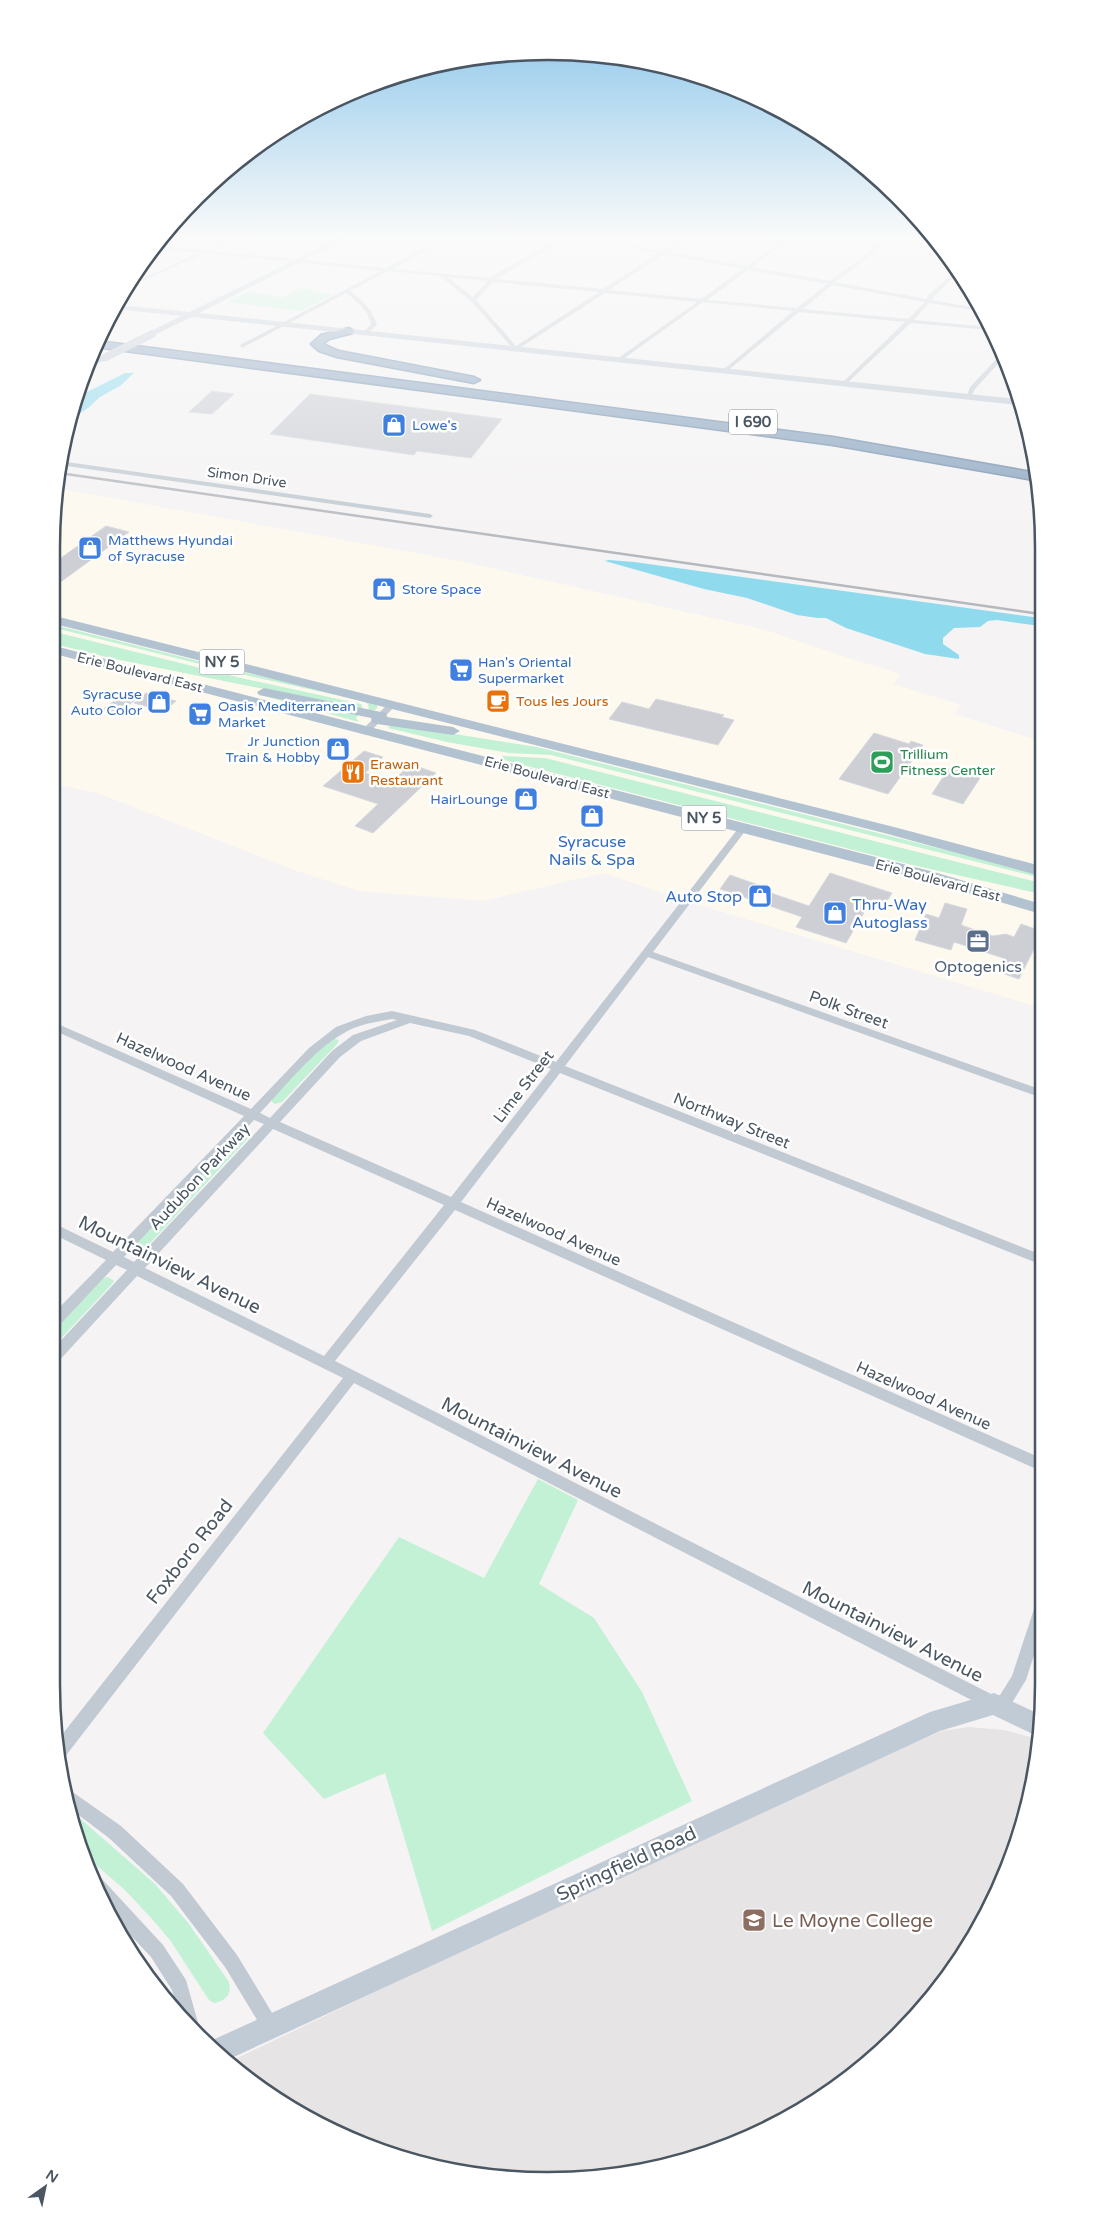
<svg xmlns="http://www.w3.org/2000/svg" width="1095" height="2232" viewBox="0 0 1095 2232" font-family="'Varela Round',sans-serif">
<rect width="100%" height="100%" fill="#f5f3f3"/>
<polygon fill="#fdf9ef" points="57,488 460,561 766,630 836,654 901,674 893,684 961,705 955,714 1040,741 1040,762 1038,766 1040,767 1041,1008 686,901 604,873 482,901 359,891 297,871 100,794 51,783 51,547"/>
<polygon fill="#e6e4e5" points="969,1727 1004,1730 1038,1739 1034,1782 1006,1875 960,1960 920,2012 849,2078 767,2129 707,2154 612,2177 515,2180 450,2171 357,2143 272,2097 227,2063 608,1880 891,1752 942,1731"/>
<g fill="#c3f1d5">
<polygon points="607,239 672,239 658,248"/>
<polygon points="301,288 331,295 301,311 228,302 250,291 282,298"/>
<polygon points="51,624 226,668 374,702 378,707 375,710 369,710 368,704 363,701 236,673 51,627"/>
<polygon points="51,631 241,678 361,704 363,709 110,658 51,643"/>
<polygon points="253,693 359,714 356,718 359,722"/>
<polygon points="391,724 537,747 1041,874 1041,878 551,755 509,753 447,742 388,728"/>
<polygon points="503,756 545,758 1041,883 1041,894 912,865 500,759"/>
<polygon points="333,1038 339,1040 337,1044 282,1102 275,1104 272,1102 272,1098 318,1050"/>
<polygon points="245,1129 250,1130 251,1135 151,1242 145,1247 139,1244 137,1241"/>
<polygon points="108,1277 114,1281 111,1285 51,1349 51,1334 104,1278"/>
<polygon points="538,1479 578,1500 539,1584 594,1618 642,1692 692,1801 432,1931 385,1773 324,1799 263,1733 399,1537 484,1578"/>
<path d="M68,1808L155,1884L189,1924L229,1982C232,1994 226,2001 214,2003L209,2000L170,1940L152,1919L125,1890L82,1853Z"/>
</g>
<g fill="#90daee">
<polygon points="125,373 134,373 120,386 100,397 88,408 79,414 72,414 77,397"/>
<polygon points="609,560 634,562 1040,618 1040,626 997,620 988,621 980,627 954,628 943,638 943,644 959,655 959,659 925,654 846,628 826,618 818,618 797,615 747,598 704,589 605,561"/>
</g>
<g fill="#cdcfd5" stroke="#d7d9de">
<polygon points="212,391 234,394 212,414 189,412"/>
<polygon points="310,394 502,419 471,458 417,451 414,455 270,434"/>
<polygon points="106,526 129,532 51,589 51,565"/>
<polygon points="126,692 140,696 116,715 102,710"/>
<polygon points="146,693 176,701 164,711 134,703"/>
<polygon points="656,699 724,715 722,717 734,720 718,745 609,719 622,702 649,709"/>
<polygon points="874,733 909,744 911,741 923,745 888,794 839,779"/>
<polygon points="364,751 383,757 365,773 391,782 407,768 416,766 436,773 373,833 355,826 378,804 323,786"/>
<polygon points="949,768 980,778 963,804 932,794"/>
<polygon points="830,873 892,893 883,908 869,904 846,943 796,927 802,917 720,889 730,875 770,889 768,892 809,906"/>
<polygon points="945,903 967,909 961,925 993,936 1006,934 1014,937 1021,924 1041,931 1041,935 1019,979 996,971 1003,958 954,942 951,950 915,940 926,914 939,918"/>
</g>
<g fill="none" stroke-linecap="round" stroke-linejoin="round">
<g stroke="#7690ad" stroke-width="3">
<g id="highway">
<polygon points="349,328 354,331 353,333 329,339 323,344 339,351 474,377 480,380 474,383 337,357 319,351 311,344 321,335"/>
<polygon points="98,341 833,437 1037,473 1039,481 833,445 95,347"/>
</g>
</g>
<g fill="#c1cad2" fill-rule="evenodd">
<path d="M228,239H234L210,251L386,268L442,239H447L393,269L491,278L495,274L560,239H565L496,279L603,289L659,253L586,239H595L662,251L681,239H686L668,252L747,266L785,239H790L752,267L830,281L865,255L882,239H887L869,257L835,282L926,299L929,294L956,271L957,274L931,300L977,308L979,311L929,303L914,320L988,327L990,330L911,323L844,386L841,384L842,383L905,322L799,312L725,373L723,372V370L793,311L703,302L619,362L617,359L697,302L605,293L515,351L471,301L440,276L388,271L350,291C362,300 373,310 377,325L367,334L362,333L371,325C368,310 358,302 346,293L242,348L240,345L381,271L205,253L125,289L128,285L198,253L154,248L156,246L204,250ZM664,254L743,269L701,299L609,290ZM748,270L827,284L797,308L707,300ZM447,277L488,281L473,297ZM493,282L599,292L516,346L476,300ZM832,285L925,302L908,319L803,309Z"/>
<polygon points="1003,352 1005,356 975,389 970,398 966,398 970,387"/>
<polygon points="60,461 430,514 433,516 430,518 60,465"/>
<polygon points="389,703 395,703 396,705 369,733 363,733 363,729"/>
<path d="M743,825L748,828L746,830L653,952L1042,1090V1098L648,957L565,1066L1042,1255V1265L560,1073L461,1202L1043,1459V1472L455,1210L335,1361L995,1696L1000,1695L1012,1676L1036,1603L1038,1598L1043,1596L1044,1624L1026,1680L1010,1706L994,1712L989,1709L354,1383L64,1758L59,1760L57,1741L343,1378L137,1276L56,1364L51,1365V1351L127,1270L116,1265L56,1329L51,1330V1316L106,1260L51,1233V1222L113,1252L244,1116L51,1029V1021L251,1109L309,1048L336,1027L366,1016L392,1011L475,1030L556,1062L740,826ZM392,1019L397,1020L353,1035L332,1051L270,1118L260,1113C285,1087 313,1050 344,1033C358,1024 376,1022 392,1019ZM410,1023L469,1036L551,1069L451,1197L280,1122L340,1057L361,1041ZM254,1120L264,1124L134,1262L124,1257ZM273,1129L444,1205L324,1356L145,1268Z"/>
<polygon points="64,1786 121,1826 183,1884 237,1955 277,2021 280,2027 277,2033 271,2036 265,2033 225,1967 171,1896 109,1838 68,1807 62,1787"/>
<polygon points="96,1877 102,1879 163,1945 186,1980 199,2026 196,2032 178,2012 172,1990 151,1957 107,1910 93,1878"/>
</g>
<g fill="#c1cbd6" fill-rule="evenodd">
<polygon points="337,239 346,239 199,313 1017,399 1019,405 192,317 152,336 149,336 149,332 181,316 115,309 117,305 189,312"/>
<polygon points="106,354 109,355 109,359 86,368 88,362"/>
<polygon points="994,1693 1041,1715 1039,1737 993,1715 940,1731 225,2061 206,2043 930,1712"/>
</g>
<g fill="#b3c2d1" fill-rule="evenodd">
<polygon points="51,615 894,827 1041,866 1041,876 884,833 51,623"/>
<polygon points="51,645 934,872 1041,904 1041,914 923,880 51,653"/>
<polygon points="264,688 381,712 386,713 387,717 453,727 460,731 453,735 377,724 372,723 371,718 259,695 257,692"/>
</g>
<use href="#highway" fill="#8ba5c1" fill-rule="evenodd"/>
<polyline stroke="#b5b8bd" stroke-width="2.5" points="59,473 1040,614"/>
<polyline stroke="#c1cbd6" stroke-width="8" points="106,357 152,334"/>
</g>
<linearGradient id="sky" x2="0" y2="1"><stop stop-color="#85c3ea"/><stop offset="0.43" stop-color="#fafafa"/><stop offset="1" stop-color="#fafafa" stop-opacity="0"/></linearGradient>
<rect width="1095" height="551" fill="url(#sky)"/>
<defs>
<g id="shop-square" transform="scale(1.25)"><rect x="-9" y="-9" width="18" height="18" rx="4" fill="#3f7fe0" stroke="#fff"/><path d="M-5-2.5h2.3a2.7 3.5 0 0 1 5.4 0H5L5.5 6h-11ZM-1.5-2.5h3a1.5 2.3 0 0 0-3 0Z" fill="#fff"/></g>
<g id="supermarket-square" transform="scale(1.25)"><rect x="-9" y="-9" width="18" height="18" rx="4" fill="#3f7fe0" stroke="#fff"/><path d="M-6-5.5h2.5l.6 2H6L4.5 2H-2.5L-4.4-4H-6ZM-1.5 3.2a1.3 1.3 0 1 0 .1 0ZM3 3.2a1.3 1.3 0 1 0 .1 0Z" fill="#fff"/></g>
<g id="cafe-square" transform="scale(1.25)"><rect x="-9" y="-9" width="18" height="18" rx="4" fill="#e8710a" stroke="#fff"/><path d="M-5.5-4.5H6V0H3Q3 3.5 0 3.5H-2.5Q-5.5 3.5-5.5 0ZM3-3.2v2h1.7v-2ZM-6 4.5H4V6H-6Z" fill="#fff"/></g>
<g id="stadium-square" transform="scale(1.25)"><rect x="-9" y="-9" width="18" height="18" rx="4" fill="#2e9e5b" stroke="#fff"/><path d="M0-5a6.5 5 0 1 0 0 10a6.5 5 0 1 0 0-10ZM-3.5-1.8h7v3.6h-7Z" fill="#fff"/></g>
<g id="restaurant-square" transform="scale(1.25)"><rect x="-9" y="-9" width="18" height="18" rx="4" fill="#e8710a" stroke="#fff"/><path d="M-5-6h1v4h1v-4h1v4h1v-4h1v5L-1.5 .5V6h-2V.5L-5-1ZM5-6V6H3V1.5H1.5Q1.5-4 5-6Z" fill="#fff"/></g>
<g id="office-square" transform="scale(1.25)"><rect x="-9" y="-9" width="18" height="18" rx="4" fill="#5c6f8a" stroke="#fff"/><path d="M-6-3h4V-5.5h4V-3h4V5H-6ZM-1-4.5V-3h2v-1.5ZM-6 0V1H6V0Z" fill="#fff"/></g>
<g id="university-square" transform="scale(1.25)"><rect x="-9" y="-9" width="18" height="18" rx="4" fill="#8d6e63" stroke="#fff"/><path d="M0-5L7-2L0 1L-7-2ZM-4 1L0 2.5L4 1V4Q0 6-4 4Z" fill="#fff"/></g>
</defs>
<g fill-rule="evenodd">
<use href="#shop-square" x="394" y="425"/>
<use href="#shop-square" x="90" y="548"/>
<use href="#shop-square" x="384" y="589"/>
<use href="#supermarket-square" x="461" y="670"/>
<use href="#cafe-square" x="498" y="701"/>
<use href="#shop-square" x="159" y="702"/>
<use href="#supermarket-square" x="200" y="714"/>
<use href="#shop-square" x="338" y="749"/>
<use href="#stadium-square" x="882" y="762"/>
<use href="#restaurant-square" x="353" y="772"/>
<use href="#shop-square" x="526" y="799"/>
<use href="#shop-square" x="592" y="816"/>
<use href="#shop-square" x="760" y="896"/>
<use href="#shop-square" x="835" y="913"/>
<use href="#office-square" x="978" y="941"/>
<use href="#university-square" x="754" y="1920"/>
</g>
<g text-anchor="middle" stroke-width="5" stroke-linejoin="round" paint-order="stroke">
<g font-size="14" fill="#366cbe" stroke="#fff" text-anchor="start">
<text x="412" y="430">Lowe's</text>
<text x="108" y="545">Matthews Hyundai<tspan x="108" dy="16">of Syracuse</tspan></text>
<text x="402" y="594">Store Space</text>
<text x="478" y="667">Han's Oriental<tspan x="478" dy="16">Supermarket</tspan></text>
<text x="142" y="699" text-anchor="end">Syracuse<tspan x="142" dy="16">Auto Color</tspan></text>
<text x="218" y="711">Oasis Mediterranean<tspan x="218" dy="16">Market</tspan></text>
<text x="320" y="746" text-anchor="end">Jr Junction<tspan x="320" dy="16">Train &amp; Hobby</tspan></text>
<text x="508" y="804" text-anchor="end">HairLounge</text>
</g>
<g font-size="14" fill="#4a5661" stroke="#fff">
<text transform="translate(247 477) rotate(8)" y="5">Simon Drive</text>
<text transform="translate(140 672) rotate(14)" y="5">Erie Boulevard East</text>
<text transform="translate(547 777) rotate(15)" y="5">Erie Boulevard East</text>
<text transform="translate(938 880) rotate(15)" y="5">Erie Boulevard East</text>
</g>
<g font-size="14" fill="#c56008" stroke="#fff" text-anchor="start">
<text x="516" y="706">Tous les Jours</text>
<text x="370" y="769">Erawan<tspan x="370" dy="16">Restaurant</tspan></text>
</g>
<g font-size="14" fill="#27864d" stroke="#fff" text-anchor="start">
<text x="900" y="759">Trillium<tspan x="900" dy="16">Fitness Center</tspan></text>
</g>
<g fill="#fff" stroke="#808990" stroke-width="1">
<rect x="729" y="409.5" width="48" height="25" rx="4"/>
<rect x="199.5" y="649.5" width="45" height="25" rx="4"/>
<rect x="681.5" y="805.5" width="45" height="25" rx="4"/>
</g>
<g font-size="15" font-weight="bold" fill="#4a5661">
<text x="753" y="427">I 690</text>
<text x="222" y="667">NY 5</text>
<text x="704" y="823">NY 5</text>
</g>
<g font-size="16" fill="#366cbe" stroke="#fff">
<text x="592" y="847">Syracuse<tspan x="592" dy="18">Nails &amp; Spa</tspan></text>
<text x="742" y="902" text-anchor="end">Auto Stop</text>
<text x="852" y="910" text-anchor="start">Thru-Way<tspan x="852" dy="18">Autoglass</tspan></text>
</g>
<g font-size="16" fill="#4e5e75" stroke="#fff">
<text x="978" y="972">Optogenics</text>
</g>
<g font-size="16" fill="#4a5661" stroke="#fff">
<text transform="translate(849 1009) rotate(20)" y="6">Polk Street</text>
<text transform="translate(184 1066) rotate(24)" y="6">Hazelwood Avenue</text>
<text transform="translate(523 1086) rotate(-52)" y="6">Lime Street</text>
<text transform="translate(732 1120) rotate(22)" y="6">Northway Street</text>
<text transform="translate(199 1176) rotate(-47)" y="6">Audubon Parkway</text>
<text transform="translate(554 1231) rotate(24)" y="6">Hazelwood Avenue</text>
<text transform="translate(924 1395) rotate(24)" y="6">Hazelwood Avenue</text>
</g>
<g font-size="19" fill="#4a5661" stroke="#fff">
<text transform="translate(170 1264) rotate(26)" y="7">Mountainview Avenue</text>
<text transform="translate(532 1447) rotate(27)" y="7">Mountainview Avenue</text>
<text transform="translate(189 1551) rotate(-52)" y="7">Foxboro Road</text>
<text transform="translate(893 1631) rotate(27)" y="7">Mountainview Avenue</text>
<text transform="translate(626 1863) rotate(-25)" y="7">Springfield Road</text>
</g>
<g font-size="19" fill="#785e54" stroke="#fff" text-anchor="start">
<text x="772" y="1927">Le Moyne College</text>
</g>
</g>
<path d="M0 0H1095V2232H0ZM547 60H548A487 487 0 0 1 1035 547V1685A487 487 0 0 1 548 2172H547A487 487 0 0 1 60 1685V547A487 487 0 0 1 547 60Z" fill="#fff" fill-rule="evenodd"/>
<path fill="none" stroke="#4a5661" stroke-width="2.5" d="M547 60H548A487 487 0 0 1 1035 547V1685A487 487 0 0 1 548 2172H547A487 487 0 0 1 60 1685V547A487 487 0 0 1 547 60Z"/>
<g transform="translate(45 2187) rotate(33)" stroke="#ffffff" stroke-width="4" paint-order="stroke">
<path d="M0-4L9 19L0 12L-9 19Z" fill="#4a5661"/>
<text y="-8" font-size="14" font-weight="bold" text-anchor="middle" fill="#4a5661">N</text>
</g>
</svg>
